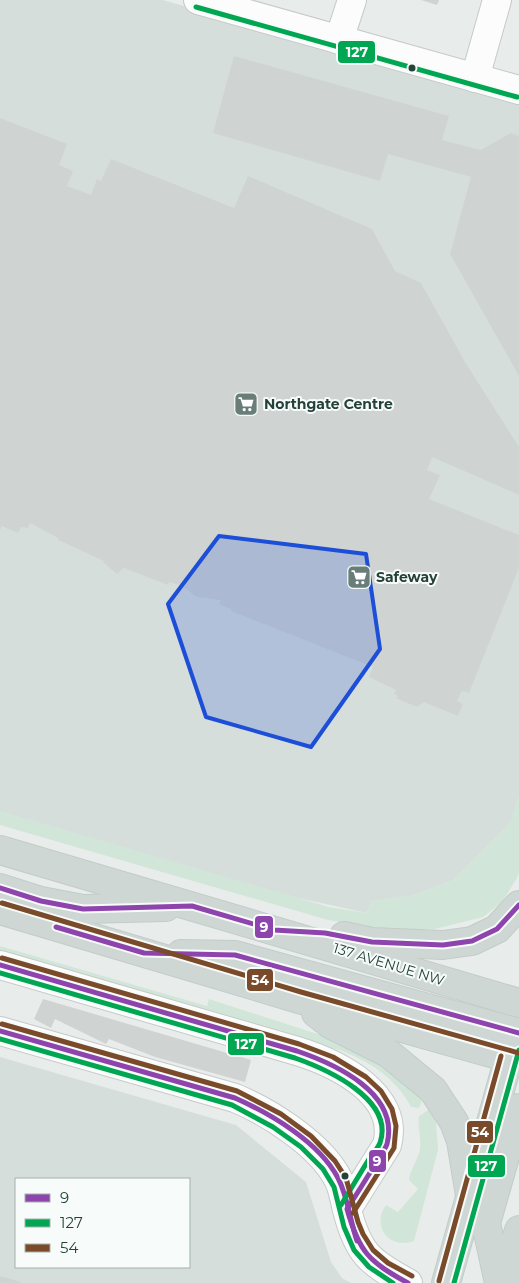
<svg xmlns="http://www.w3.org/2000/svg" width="519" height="1283" viewBox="0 0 519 1283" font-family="Montserrat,sans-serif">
<rect width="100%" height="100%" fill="#e8edeb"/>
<g fill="#d6dedb" fill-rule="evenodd">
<polygon points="0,0 163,0 519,103 519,806 509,825 454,880 412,896 372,901 367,913 298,898 0,815"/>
<path d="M0,1057L236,1125L306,1182L331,1262L342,1278L351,1283H0ZM16,1179H189V1267H16Z"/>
</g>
<g fill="#d1e6d8">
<polygon points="519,794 519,872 517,878 502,902 483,917 435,929 402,930 369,927 328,920 0,825 0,811 329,907 367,913 372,901 412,896 454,880 509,825"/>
<path d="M0,946L207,1006L209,999L330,1038L374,1058L425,1094L419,1108L411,1107C395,1077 371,1063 342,1051L0,952Z"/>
<path d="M430,1109L436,1122L438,1150L414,1241C389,1250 371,1226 386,1205L398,1212L418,1189L409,1180C409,1172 418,1160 420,1149C422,1137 417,1127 419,1116Z"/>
</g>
<g fill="#cfd4d2">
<polygon points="421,0 439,0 437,5"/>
<polygon points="234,56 449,116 442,140 481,150 511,133 519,136 519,376 450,254 471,177 388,154 380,181 213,133"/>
<polygon points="0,118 67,144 59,165 73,171 67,186 91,195 97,179 101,181 111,159 234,208 248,176 372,229 395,271 421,283 465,362 519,447 519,495 432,457 427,470 440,475 429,499 519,535 519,568 469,693 462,691 457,701 463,704 458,716 424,702 417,707 396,698 398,696 394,694 396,690 369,677 373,667 231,611 231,609 219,604 221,600 197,597 182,586 169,582 168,585 124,568 117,574 103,562 104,561 58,540 58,538 30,523 28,528 21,527 18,533 2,526 0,530"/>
<polygon points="43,999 251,1060 245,1082 155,1057 109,1039 106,1044 55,1019 51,1028 34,1019"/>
<polygon points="0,1276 21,1282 21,1283 0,1283"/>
</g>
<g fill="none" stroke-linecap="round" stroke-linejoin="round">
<g stroke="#c5cac8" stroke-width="30">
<g id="minor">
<polyline points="198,0 519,90"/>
<polyline points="339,40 352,0"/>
<polyline points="475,78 497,0"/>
<path d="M0,965L297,1051C336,1063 401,1094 387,1145L347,1209"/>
<path d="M0,1031L235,1098C269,1112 319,1144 337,1177C343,1187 344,1199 347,1210C358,1253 369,1262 408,1283"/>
</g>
</g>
<g stroke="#c3ccc9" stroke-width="30">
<g id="major">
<polyline points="0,850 519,1003"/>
<polyline points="0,888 41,901 83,909 166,907"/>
<polyline points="0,910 299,999 519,1061"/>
<polyline points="344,936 372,942 443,945 472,941 497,929 519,905"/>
<polyline points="181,954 235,955 519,1033"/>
<polyline points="316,1013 330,1024 388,1053 433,1090 454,1122 461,1141 470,1195"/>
<polyline points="446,1283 514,1040"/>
<polyline points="499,1283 486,1223 519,1108"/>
<polyline points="504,1283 519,1230"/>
</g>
</g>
<use href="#minor" stroke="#fcfcfc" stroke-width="28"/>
<use href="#major" stroke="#cfd7d5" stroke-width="28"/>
<g stroke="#f7fbf9" stroke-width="9">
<g id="bus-1">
<polyline points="0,888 41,901 83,909 192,906 274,930 325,933 372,942 443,945 472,941 497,929 519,905"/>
<polyline points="56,927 144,953 235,955 519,1033"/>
<path d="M0,965L297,1051C335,1064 400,1093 387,1144C385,1150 379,1157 376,1163C366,1179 357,1194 347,1209C359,1252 369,1262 408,1283"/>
<path d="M0,1031L235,1098C271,1114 319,1142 338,1178C348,1197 350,1221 357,1241"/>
</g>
</g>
<g stroke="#f7fbf9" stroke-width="9">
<g id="bus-2">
<polyline points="196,7 517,97"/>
<path d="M0,973L295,1058C326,1069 395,1099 380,1143C378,1148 373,1154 369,1159C360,1174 350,1190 341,1205"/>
<polyline points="0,1039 232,1105 273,1127 301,1147 323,1169 334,1187 344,1227 354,1250 369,1267 393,1283"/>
<polyline points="454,1283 519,1050"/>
</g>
</g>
<g stroke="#f7fbf9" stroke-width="9">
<g id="bus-3">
<polyline points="2,903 301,992 519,1053"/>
<polyline points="2,958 299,1044 333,1057 366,1077 381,1091 392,1109 396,1126 394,1148 353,1213"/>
<polyline points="2,1024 237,1091 281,1114 311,1136 335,1161 346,1178 358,1222 363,1234 373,1250 388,1263 412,1276"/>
<polyline points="439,1281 501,1056"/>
</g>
</g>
<use href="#bus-1" stroke="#8e44ad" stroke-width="5"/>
<use href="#bus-2" stroke="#00a651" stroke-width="5"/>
<use href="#bus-3" stroke="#7a4b2a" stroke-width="5"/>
</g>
<path fill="#1d4ed8" fill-opacity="0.2" stroke="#1d4ed8" stroke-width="4" stroke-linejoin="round" d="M219,536L366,554L380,649L311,747L206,717L168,604Z"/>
<defs>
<g id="supermarket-square" transform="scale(1.25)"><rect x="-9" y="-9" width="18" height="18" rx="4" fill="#697e78" stroke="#f7fbf9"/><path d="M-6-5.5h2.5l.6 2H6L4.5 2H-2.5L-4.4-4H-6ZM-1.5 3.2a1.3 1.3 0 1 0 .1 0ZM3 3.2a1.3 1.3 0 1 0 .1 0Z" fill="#fff"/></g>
</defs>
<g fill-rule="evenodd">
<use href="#supermarket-square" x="246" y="404"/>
<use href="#supermarket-square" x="359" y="577"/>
</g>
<g fill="#24423a" stroke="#f7fbf9" stroke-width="2">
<circle cx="412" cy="68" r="4.5"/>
<circle cx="345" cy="1176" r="4.5"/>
</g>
<g text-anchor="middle" stroke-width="4" stroke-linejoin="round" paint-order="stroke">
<g font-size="14" font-weight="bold" fill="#24423a" stroke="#f7fbf9" text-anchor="start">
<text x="264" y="409">Northgate Centre</text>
<text x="376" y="582">Safeway</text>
</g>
<g font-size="14" fill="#24423a" stroke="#f7fbf9">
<text transform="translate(389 964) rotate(17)" y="5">137 AVENUE NW</text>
</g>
</g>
<g stroke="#f7fbf9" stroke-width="2">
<rect x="337" y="40" width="39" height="24" rx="5" fill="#00a651"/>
<rect x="254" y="915" width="20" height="24" rx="5" fill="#8e44ad"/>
<rect x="246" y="968" width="28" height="24" rx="5" fill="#7a4b2a"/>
<rect x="227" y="1032" width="38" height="24" rx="5" fill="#00a651"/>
<rect x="466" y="1120" width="28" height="24" rx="5" fill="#7a4b2a"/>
<rect x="368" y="1149" width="19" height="24" rx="5" fill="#8e44ad"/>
<rect x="467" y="1154" width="39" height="24" rx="5" fill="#00a651"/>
</g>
<g font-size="14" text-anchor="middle" font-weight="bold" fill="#fff">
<text x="357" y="57">127</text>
<text x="264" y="932">9</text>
<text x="260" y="985">54</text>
<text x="246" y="1049">127</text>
<text x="480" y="1137">54</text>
<text x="377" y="1166">9</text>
<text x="486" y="1171">127</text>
</g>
<rect x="15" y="1178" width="175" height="90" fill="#f7fbf9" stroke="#a3b1ad"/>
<rect x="25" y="1194" width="25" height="8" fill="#8e44ad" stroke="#a3b1ad"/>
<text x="60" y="1203" font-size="15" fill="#24423a">9</text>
<rect x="25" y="1219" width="25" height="8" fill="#00a651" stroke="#a3b1ad"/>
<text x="60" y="1228" font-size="15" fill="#24423a">127</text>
<rect x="25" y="1244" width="25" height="8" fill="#7a4b2a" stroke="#a3b1ad"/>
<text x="60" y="1253" font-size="15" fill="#24423a">54</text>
</svg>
